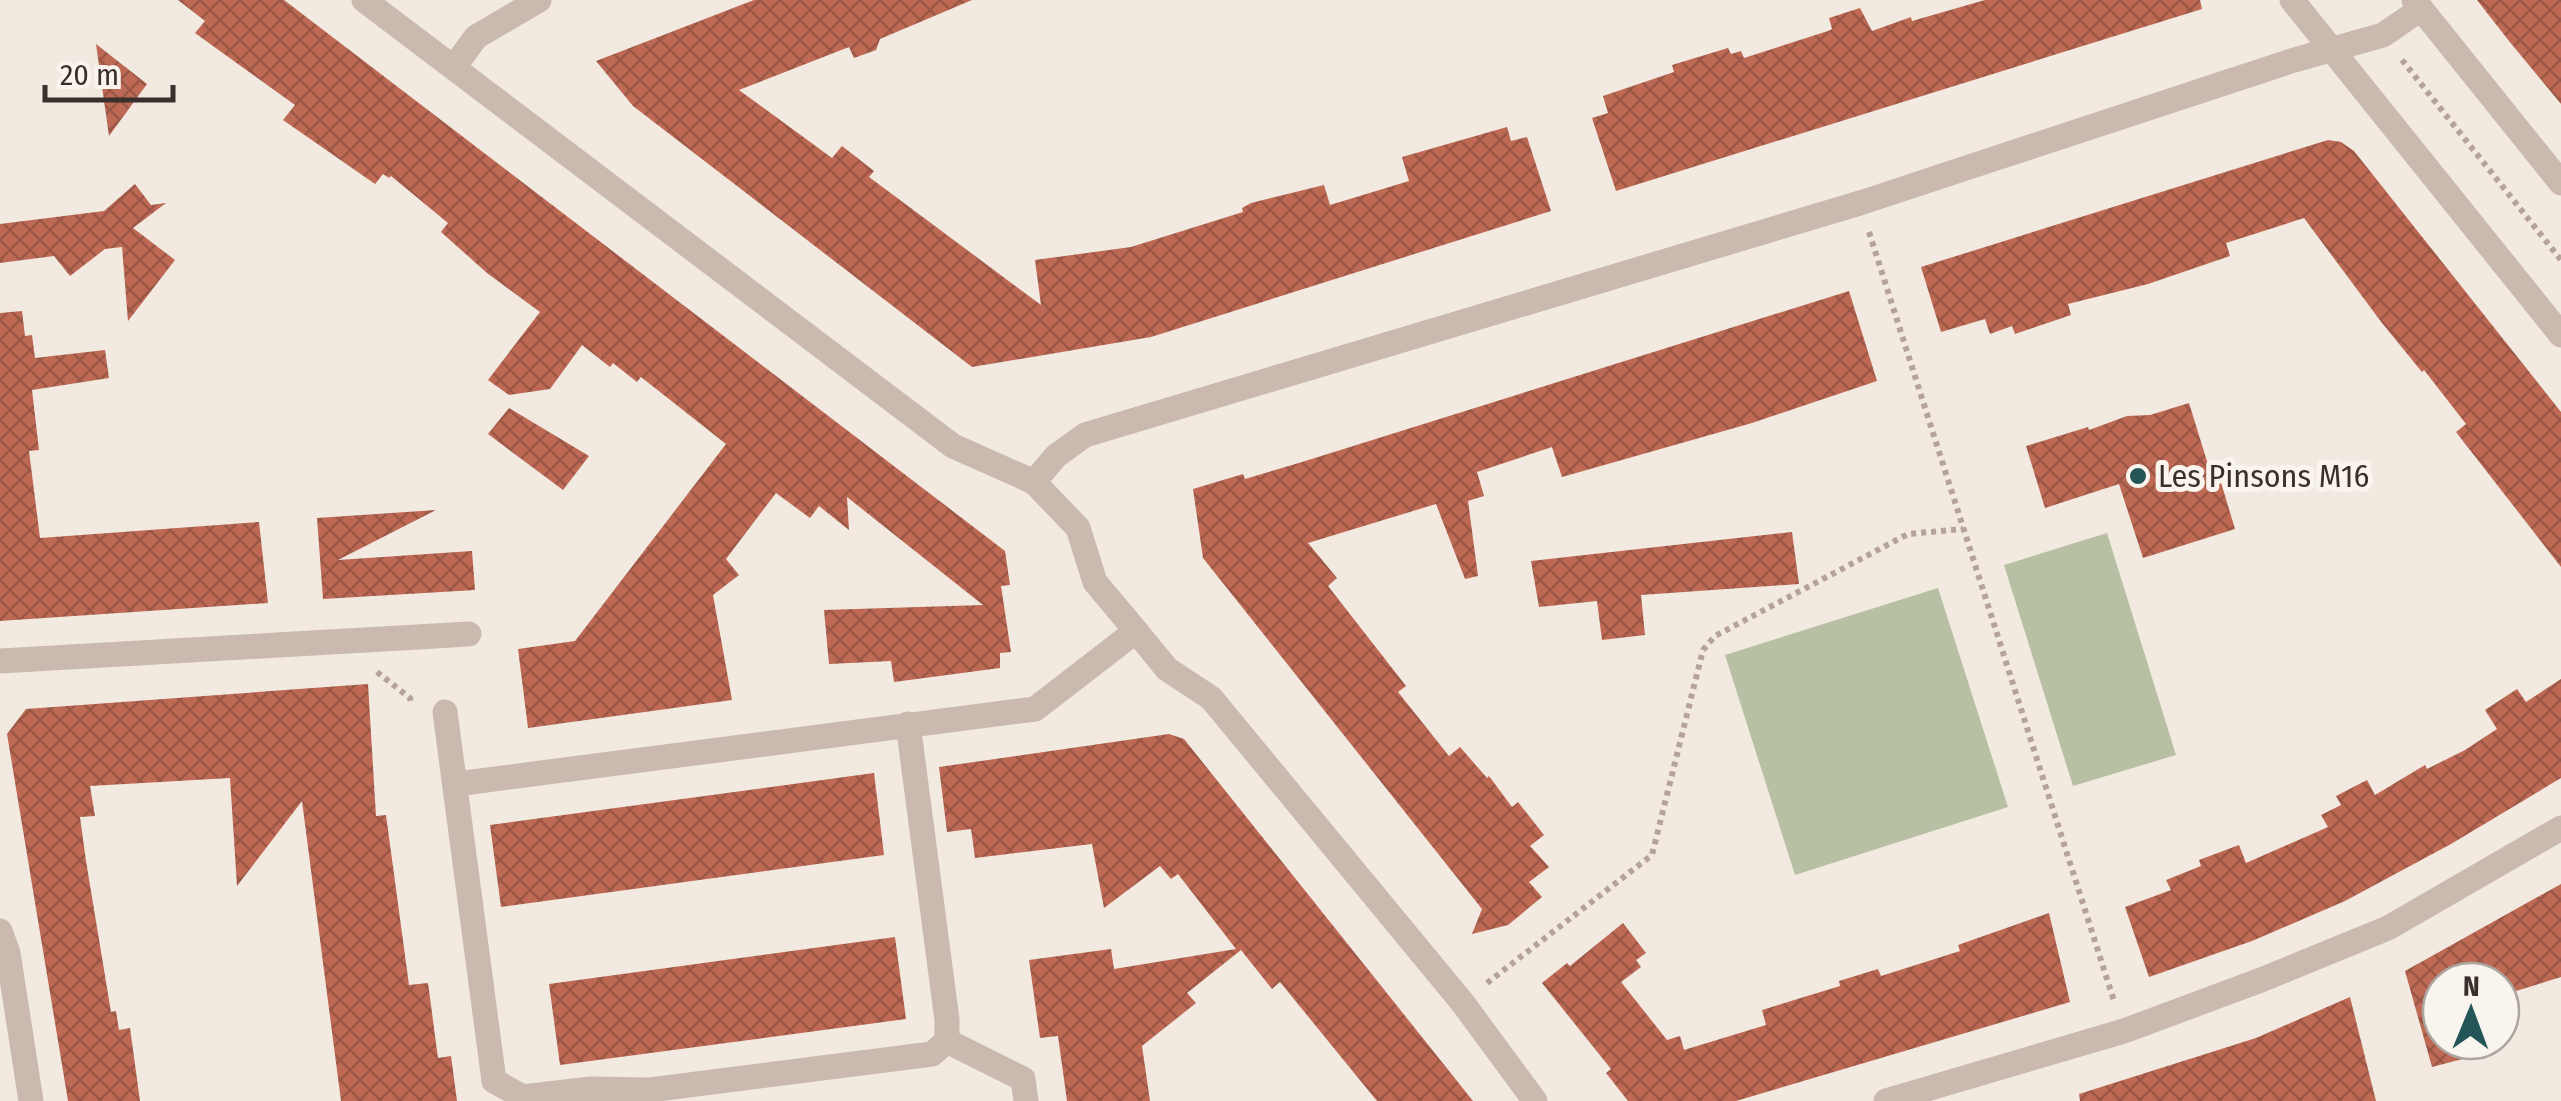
<svg xmlns="http://www.w3.org/2000/svg" width="2561" height="1101" viewBox="0 0 2561 1101" font-family="'Fira Sans Condensed',sans-serif">
<defs>
<pattern id="building-cross-hatch" width="8" height="8" patternUnits="userSpaceOnUse" patternTransform="scale(2.5)"><rect width="8" height="8" fill="#be6954"/><path d="M0 0l8 8M0 8l8-8" fill="none" stroke="#9b5746"/></pattern>
</defs>
<rect width="100%" height="100%" fill="#f2e9e1"/>
<g fill="#b7c0a2">
<polygon points="2107,533 2176,755 2073,786 2004,565"/>
<polygon points="1938,588 2008,807 1795,875 1725,655"/>
</g>
<g fill="url(#building-cross-hatch)">
<polygon points="178,0 284,0 1005,551 1010,585 1001,586 1011,652 1000,653 1000,668 894,682 891,661 829,664 824,610 983,605 847,497 849,530 819,506 810,518 776,493 726,559 739,575 713,595 732,700 528,728 518,649 575,641 726,444 641,377 637,382 613,363 610,367 582,345 550,389 509,395 488,380 540,312 487,273 441,232 448,223 391,176 389,178 383,174 375,184 283,120 295,105 195,33 205,21"/>
<polygon points="754,0 972,0 880,39 876,50 854,58 849,47 739,90 832,158 842,146 874,171 869,177 1041,305 1035,260 1131,247 1243,212 1242,208 1251,203 1324,185 1330,205 1409,181 1402,157 1507,127 1511,141 1527,137 1551,211 1151,337 972,367 633,106 596,61"/>
<polygon points="1985,0 2200,0 2202,9 1616,191 1592,118 1608,113 1603,96 1674,72 1672,65 1728,48 1731,54 1741,51 1744,58 1828,31 1832,29 1829,18 1860,8 1872,31 1911,17 1912,21"/>
<polygon points="2477,0 2561,0 2561,104 2509,41"/>
<polygon points="96,44 147,84 109,136"/>
<polygon points="2328,140 2341,142 2354,151 2561,412 2561,567 2456,432 2466,424 2424,370 2422,372 2382,323 2304,218 2226,243 2230,256 2148,284 2068,304 2071,315 2015,334 2012,326 1990,334 1985,319 1941,332 1921,267"/>
<polygon points="135,184 151,205 166,203 133,228 175,260 128,321 122,247 105,249 70,276 54,256 0,263 0,224 104,211"/>
<polygon points="1849,291 1877,381 1752,423 1562,477 1552,447 1477,472 1484,496 1468,501 1478,576 1465,579 1436,504 1308,543 1337,578 1328,586 1406,686 1398,692 1449,756 1460,747 1487,778 1489,776 1512,807 1518,802 1544,835 1530,846 1549,867 1529,882 1542,897 1508,925 1472,934 1482,909 1203,558 1193,489 1243,474 1245,479 1302,462"/>
<polygon points="22,311 25,336 32,335 35,358 105,350 109,378 32,390 39,450 29,451 40,538 259,522 268,603 0,621 0,313"/>
<polygon points="2189,403 2210,471 2217,469 2235,529 2143,558 2119,484 2045,508 2026,446 2088,427 2089,430 2127,416 2150,415"/>
<polygon points="509,408 589,456 563,490 488,434"/>
<polygon points="436,510 338,560 472,551 475,590 323,599 317,518"/>
<polygon points="1792,532 1799,584 1641,595 1645,635 1602,640 1597,601 1539,607 1531,561"/>
<polygon points="2561,679 2561,778 2451,844 2345,901 2252,941 2149,977 2125,907 2171,890 2166,880 2201,866 2199,860 2239,845 2246,863 2328,827 2321,815 2341,805 2336,796 2367,780 2375,795 2425,765 2427,769 2465,750 2497,729 2485,710 2517,689 2526,702"/>
<polygon points="368,684 376,816 386,815 409,985 428,983 438,1058 451,1056 457,1101 341,1101 302,801 237,886 230,778 90,786 95,816 80,817 86,861 111,1012 116,1011 119,1030 130,1028 140,1101 68,1101 7,734 26,709"/>
<polygon points="1169,734 1184,739 1473,1101 1377,1101 1280,982 1272,989 1241,950 1187,993 1196,1003 1142,1046 1150,1101 1067,1101 1058,1036 1040,1038 1029,960 1111,949 1114,969 1236,949 1178,874 1171,879 1160,866 1104,908 1092,844 975,858 971,829 947,832 939,767"/>
<polygon points="874,773 884,855 501,907 490,825"/>
<polygon points="2561,884 2561,977 2513,992 2517,1009 2501,1013 2501,981 2441,981 2441,1041 2470,1041 2474,1056 2432,1067 2405,971"/>
<polygon points="2049,913 2070,1002 1736,1101 1628,1101 1606,1073 1611,1069 1542,983 1567,963 1570,966 1623,923 1646,953 1636,960 1641,967 1621,982 1667,1040 1680,1036 1684,1050 1766,1025 1762,1010 1840,986 1839,981 1878,969 1881,976 1960,951 1958,945"/>
<polygon points="895,937 906,1019 560,1065 549,984"/>
<polygon points="2350,997 2376,1101 2080,1101 2079,1094 2256,1038"/>
</g>
<g fill="none" stroke-linecap="round" stroke-linejoin="round">
<g stroke="#b5a398" stroke-width="6" stroke-dasharray="5 5" stroke-linecap="butt">
<polyline points="2402,60 2561,260"/>
<polyline points="1869,232 2114,1001"/>
<polyline points="377,672 410,698 411,703"/>
<polyline points="1487,983 1652,855 1703,650 1715,636 1908,534 1963,529"/>
</g>
<g stroke="#cab9ae" stroke-width="25">
<polyline points="364,0 953,446 1034,482 1078,528 1095,582 1136,631 1167,669 1211,698 1462,1002 1535,1101"/>
<polyline points="2292,0 2561,335"/>
<polyline points="2414,0 2561,183"/>
<polyline points="454,67 476,37 539,0"/>
<polyline points="1034,482 1056,456 1085,435 1860,203 2291,61 2383,35 2421,9"/>
<polyline points="0,661 469,634"/>
<polyline points="445,712 494,1081 523,1097 590,1089 650,1090 932,1054 947,1041 947,1020 908,724"/>
<polyline points="456,784 1035,709 1136,631"/>
<polyline points="0,931 8,953 31,1101"/>
<polyline points="947,1041 1023,1079 1026,1101"/>
<polyline points="1886,1101 2124,1031 2261,980 2388,928 2561,828"/>
</g>
</g>
<circle fill="#245658" stroke="#faf4ee" stroke-width="4" cx="2138" cy="476" r="10"/>
<g text-anchor="middle" stroke-width="10" stroke-linejoin="round" paint-order="stroke">
<g font-size="32" fill="#392f2c" stroke="#faf4ee" text-anchor="start">
<text x="2158" y="487">Les Pinsons M16</text>
</g>
</g>
<g transform="translate(2471 1011) rotate(1)"><circle r="48" fill="#faf4ee" stroke="#ada5a0" stroke-width="2.5"/>
<path d="M0-8L18 38L0 25L-18 38Z" fill="#245658"/>
<text y="-15" font-size="28" font-weight="bold" text-anchor="middle" fill="#392f2c">N</text>
</g>
<path d="M45 85v15h128v-15" fill="none" stroke="#392f2c" stroke-width="5"/>
<text x="60" y="85" font-size="30" fill="#392f2c" stroke="#faf4ee" stroke-width="8" paint-order="stroke">20 m</text>
</svg>
